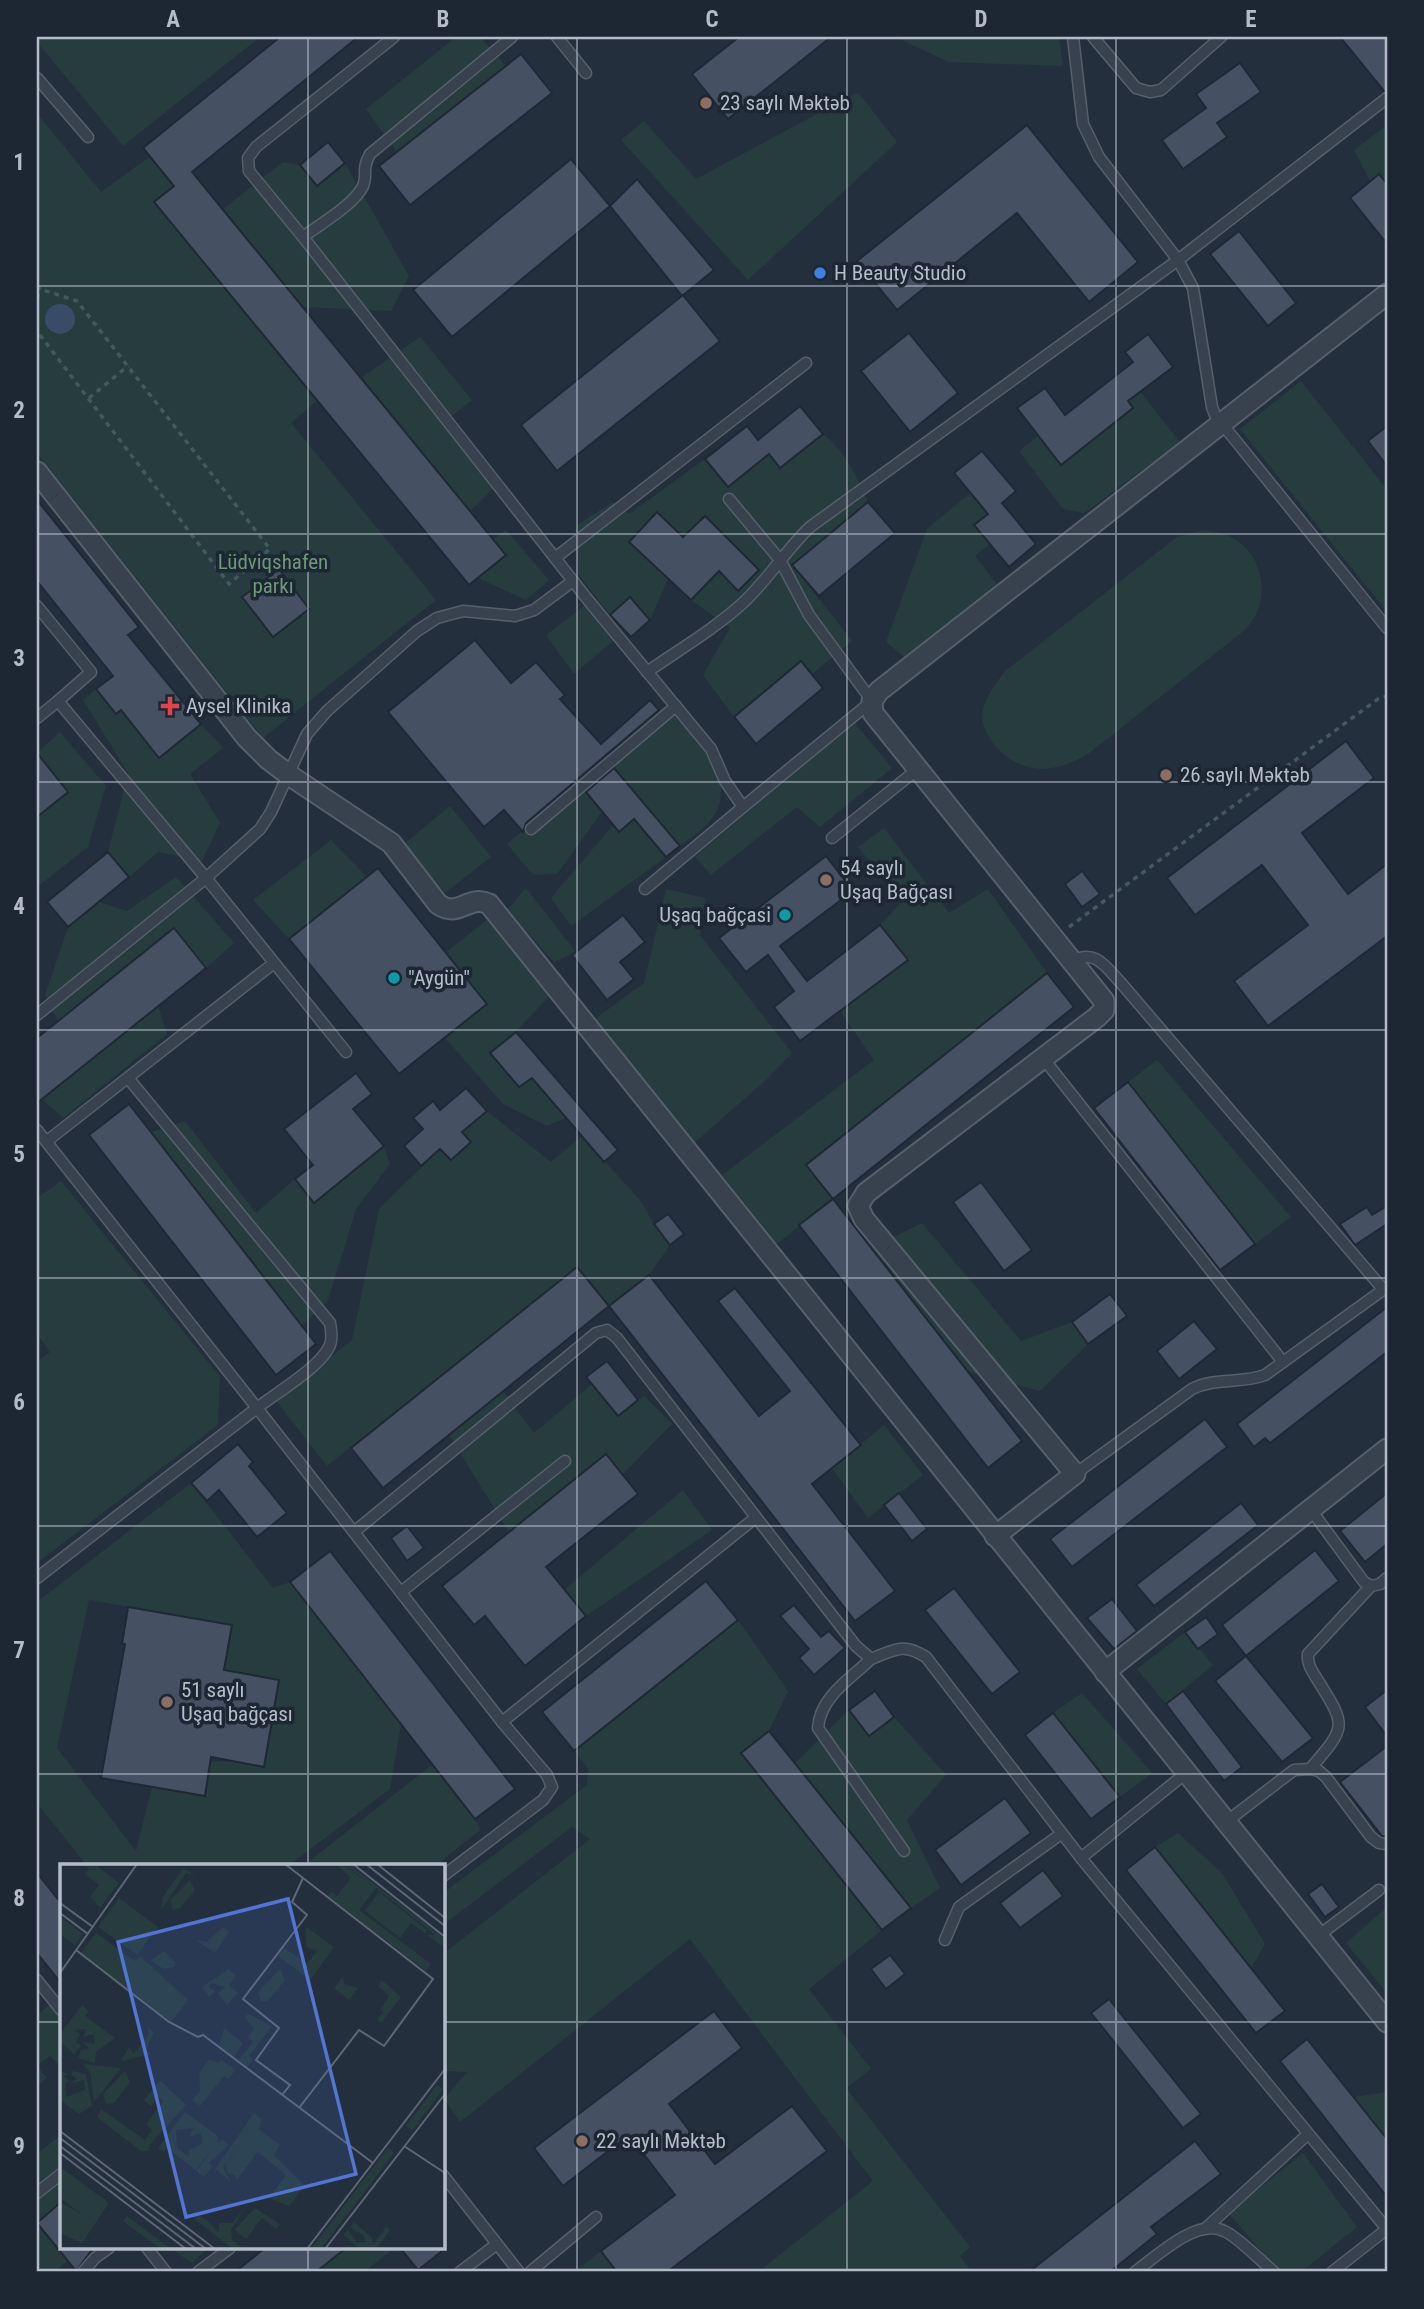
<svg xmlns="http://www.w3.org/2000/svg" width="1424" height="2309" viewBox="0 0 1424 2309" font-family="'Roboto Condensed',sans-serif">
<rect width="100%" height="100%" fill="#242f3e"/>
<g fill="#263c3f" fill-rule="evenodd">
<polygon points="37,37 260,37 123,146 37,42"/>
<polygon points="456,37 480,37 506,66 397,152 366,109"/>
<polygon points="895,37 1059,37 1063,66 949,62"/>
<polygon points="858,92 897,142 748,280 621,140 644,121 696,179"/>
<polygon points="37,113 101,192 149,157 174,186 155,203 317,401 291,423 436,600 263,738 37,453"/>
<polygon points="1387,125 1387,184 1379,174 1370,181 1354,150"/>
<polygon points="283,162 300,165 317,185 345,163 409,276 391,311 303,307 223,209"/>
<polygon points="420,337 472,400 449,418 499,483 470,511 361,378"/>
<polygon points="1123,370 1180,442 1084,513 1063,509 1019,451 1038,436 1061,464 1133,408 1111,379"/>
<polygon points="1301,381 1385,487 1387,485 1387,612 1240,429"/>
<path d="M823,434C846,452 856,475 868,502L793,565L852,641L812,674L801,661L734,717L703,675L730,628L691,600L719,571L738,591L759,570L706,516L683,537L657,513L629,542L668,579L650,620L630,597L610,615L578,574L577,525L613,502L629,514L705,459L728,487L769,454L780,468Z"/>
<polygon points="970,493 988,514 975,525 990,544 975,556 999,587 906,659 886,642 927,529"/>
<polygon points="506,530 549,580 526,600 478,578 506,555 493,539"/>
<path d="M1203,530C1210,531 1218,532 1224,534C1256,546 1270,582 1257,612C1255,618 1249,625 1245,630L1088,754C1056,773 1024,777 996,747C991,741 983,727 982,719C982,700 995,685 1005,671L1177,537Z"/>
<polygon points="585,605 613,641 574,674 546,635"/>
<polygon points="96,689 116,714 138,696 146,704 128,719 159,758 201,724 223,748 190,774 220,823 202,861 158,852 129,877 108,852 128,773 83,700"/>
<path d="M668,709C692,737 736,771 716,812C709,827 692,836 680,846L622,777L593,801L602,812L557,874L533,875L507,844Z"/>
<polygon points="854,722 892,768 820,827 797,807 711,875 695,857"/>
<polygon points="60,732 106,786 88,847 37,887 37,817 68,792 37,753"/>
<polygon points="450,806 491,857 445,893 403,845"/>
<polygon points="634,819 666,857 571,926 551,898 613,825 619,832"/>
<polygon points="884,828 949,913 988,889 1047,973 806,1164 833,1199 777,1244 722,1175 874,1060 840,1011 908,959 880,925 903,901 858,847"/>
<polygon points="331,840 367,877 289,939 253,900"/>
<polygon points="176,877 234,943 206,968 174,928 58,1021 45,995 68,927 99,902 127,911"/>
<polygon points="526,888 576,952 554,962 507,910"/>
<polygon points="666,889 706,898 700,935 792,1053 766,1080 693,1144 592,1021 644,983"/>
<polygon points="487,920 549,996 516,1032 490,1053 519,1087 546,1066 554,1074 540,1087 566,1118 547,1126 503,1104 445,1038 487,1004 446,952"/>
<polygon points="158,1006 167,1034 63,1118 42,1099"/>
<polygon points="1157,1060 1291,1217 1255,1244 1128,1082"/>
<polygon points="487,1111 551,1162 582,1136 640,1200 654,1224 670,1245 649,1275 609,1306 577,1267 327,1466 276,1401 352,1340 379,1209 440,1149 451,1160 471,1142 462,1132"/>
<polygon points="185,1121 256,1213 295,1179 315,1203 384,1146 390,1164 356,1209 328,1300 302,1326 152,1132"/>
<polygon points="61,1181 220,1377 218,1425 37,1563 37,1362 50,1352 37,1334 37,1198"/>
<polygon points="922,1223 1021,1341 1072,1322 1088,1344 1040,1391 967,1371 871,1248"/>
<polygon points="592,1384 618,1416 644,1396 672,1424 622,1475 605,1455 509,1532 449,1435 503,1391 534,1433"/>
<polygon points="884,1425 923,1475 868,1518 832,1468"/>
<path d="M191,1483L273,1588L290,1582L401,1725L390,1789L288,1866H87L37,1803V1602ZM89,1600L231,1624L181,1682L238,1706L243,1673L279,1680L265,1767L229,1761L210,1762L204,1796L152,1787L136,1851L57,1748Z"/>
<polygon points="683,1490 712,1530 586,1616 564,1590"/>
<polygon points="738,1620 788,1691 769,1731 741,1753 882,1930 809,1989 871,2069 846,2088 970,2247 960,2256 972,2272 758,2272 873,2181 690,1939 460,2122 444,2099 467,2072 443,2071 443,1954 590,1839 572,1827 443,1925 443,1893 587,1785 588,1768 574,1751"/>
<polygon points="1185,1632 1213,1665 1166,1704 1137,1669"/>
<polygon points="1082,1693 1152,1773 1120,1797 1053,1713"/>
<polygon points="849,1710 869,1735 894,1717 946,1775 907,1820 940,1888 911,1908 795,1763"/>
<polygon points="432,1765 475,1819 480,1830 435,1866 303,1866"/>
<polygon points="1178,1833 1222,1873 1265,1944 1251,1968 1155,1847"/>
<polygon points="1387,1907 1387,1993 1346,1943"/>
<polygon points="61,1995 61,2067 50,2056 37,2066 47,2078 37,2085 37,2015"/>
<polygon points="1387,2092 1387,2139 1354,2097"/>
<polygon points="61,2135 61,2202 37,2222 37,2154"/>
<polygon points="1303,2153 1357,2227 1301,2272 1280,2272 1228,2213"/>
<polygon points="37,2223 68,2261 54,2272 37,2272"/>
<polygon points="170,2248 208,2248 192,2263"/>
<polygon points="346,2248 394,2248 364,2272 316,2272"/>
<polygon points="601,2251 617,2272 574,2272"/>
</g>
<circle fill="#394c67" cx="60" cy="319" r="15"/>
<g fill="#455162" stroke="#1f2835" stroke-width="2">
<polygon points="280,37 358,37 192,172 506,555 469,585 154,202 174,186 143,148"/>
<polygon points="739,37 831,37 728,119 692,74"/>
<polygon points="1340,37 1387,37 1387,91 1384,91"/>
<polygon points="521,54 552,93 410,205 379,166"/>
<polygon points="1240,63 1261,92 1217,123 1227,137 1183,169 1162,140 1206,108 1196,94"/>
<polygon points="1027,125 1138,262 1089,302 1017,213 897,310 857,261"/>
<polygon points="328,142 345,163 317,186 300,165"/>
<polygon points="571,159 610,206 452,337 413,290"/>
<polygon points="1379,174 1387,184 1387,244 1350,198"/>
<polygon points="637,179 714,270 682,296 610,206"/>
<polygon points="1239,231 1296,303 1268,326 1210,254"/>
<polygon points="683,295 720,341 557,471 521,425"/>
<polygon points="909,333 958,393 910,432 861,371"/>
<polygon points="1148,334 1173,367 1128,401 1133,408 1061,465 1017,408 1045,388 1065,415 1133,362 1125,352"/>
<polygon points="800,406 823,434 780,468 769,454 728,487 705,459 747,426 758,440"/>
<polygon points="1387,426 1387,466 1368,441"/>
<polygon points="982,451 1016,491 1002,503 1036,544 1009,567 974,525 988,514 954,473"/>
<polygon points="37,500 139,627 128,635 201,724 159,758 121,710 116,714 96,689 113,676 37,581"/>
<polygon points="868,502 895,533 819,596 792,565"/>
<polygon points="657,512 683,537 705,516 759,570 738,591 719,571 691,600 629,542"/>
<polygon points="279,569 309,609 273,637 242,597"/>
<polygon points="630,597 650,620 631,637 610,615"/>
<polygon points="475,640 511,683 536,662 565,695 560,699 601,744 650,700 659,710 526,823 523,832 504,810 484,827 388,712"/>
<polygon points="801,661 823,688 756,744 734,717"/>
<polygon points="1346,741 1374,778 1302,833 1348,894 1387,864 1387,936 1268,1026 1234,981 1308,925 1262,865 1195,915 1167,878"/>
<polygon points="37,753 68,792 37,817"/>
<polygon points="614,768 680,846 666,857 634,819 619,832 586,792"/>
<polygon points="108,852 129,877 68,927 47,902"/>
<polygon points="826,856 853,891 780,946 807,981 880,925 908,960 800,1041 774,1007 794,991 768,955 746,972 719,938"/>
<polygon points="378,868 487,1004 399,1074 289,939"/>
<polygon points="1082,871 1100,894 1082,907 1065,884"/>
<polygon points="623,915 645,942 620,962 634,979 607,1000 572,955"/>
<polygon points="174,928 206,968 37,1103 37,1038"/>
<polygon points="1047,973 1074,1007 833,1199 806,1165"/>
<polygon points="516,1032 618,1150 604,1162 532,1078 519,1087 490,1053"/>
<polygon points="356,1073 372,1094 353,1109 384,1146 314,1203 295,1179 313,1165 284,1129"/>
<polygon points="1128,1082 1255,1244 1220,1270 1094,1108"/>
<polygon points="466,1088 487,1111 462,1132 471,1142 451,1160 440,1149 421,1166 404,1146 423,1129 413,1118 433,1101 440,1110"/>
<polygon points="129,1104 316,1344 276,1375 89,1135"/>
<polygon points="981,1182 1032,1250 1004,1271 953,1202"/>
<polygon points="833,1199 1022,1441 988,1468 799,1225"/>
<polygon points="1387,1206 1387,1224 1355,1245 1340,1224 1367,1207 1372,1215"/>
<polygon points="668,1214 684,1234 670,1245 654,1224"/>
<polygon points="577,1267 609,1306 383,1488 351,1448"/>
<polygon points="649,1275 759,1416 790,1391 718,1301 735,1288 861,1445 812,1484 895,1591 855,1621 609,1306"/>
<polygon points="1110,1294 1127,1316 1088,1344 1072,1322"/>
<polygon points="1387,1307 1387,1352 1270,1443 1265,1438 1254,1447 1237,1424"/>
<polygon points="1194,1321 1217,1349 1179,1379 1157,1351"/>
<polygon points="607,1361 638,1400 618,1416 586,1377"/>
<polygon points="1205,1419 1227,1447 1072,1567 1050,1539"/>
<polygon points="238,1444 253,1462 249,1466 287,1513 257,1537 219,1490 207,1501 191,1483"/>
<polygon points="606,1454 638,1494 546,1567 586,1616 525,1666 485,1616 474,1625 442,1586"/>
<polygon points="899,1493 927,1529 912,1541 884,1505"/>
<polygon points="1387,1493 1387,1544 1365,1562 1340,1531"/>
<polygon points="1241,1503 1258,1525 1154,1606 1136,1585"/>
<polygon points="407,1526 424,1548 407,1561 391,1538"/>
<polygon points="1315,1550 1339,1581 1246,1656 1222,1625"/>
<polygon points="330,1551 515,1789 475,1819 290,1582"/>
<polygon points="706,1581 738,1620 574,1751 542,1712"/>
<polygon points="954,1588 1020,1672 992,1694 925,1610"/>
<polygon points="1112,1599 1137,1631 1114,1649 1087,1618"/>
<polygon points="794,1605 821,1637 829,1631 845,1648 814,1675 799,1658 809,1649 780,1616"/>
<polygon points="128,1607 232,1625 224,1670 279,1680 264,1767 211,1757 205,1796 101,1778 125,1644 122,1644"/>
<polygon points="1206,1617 1218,1634 1198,1649 1185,1632"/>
<polygon points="1246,1656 1313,1738 1282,1762 1215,1681"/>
<polygon points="1387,1690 1387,1736 1365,1707"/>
<polygon points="875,1691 894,1717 869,1736 849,1710"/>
<polygon points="1183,1691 1242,1767 1224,1781 1166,1704"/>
<polygon points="1053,1713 1120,1797 1091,1819 1025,1735"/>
<polygon points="769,1731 911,1908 882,1930 741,1753"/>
<polygon points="1387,1746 1387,1837 1382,1836 1340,1782"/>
<polygon points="1005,1798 1031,1833 961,1885 935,1850"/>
<polygon points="1155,1847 1285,2011 1256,2033 1126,1870"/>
<polygon points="1043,1870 1063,1896 1020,1928 1000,1903"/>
<polygon points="37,1873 61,1903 61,1983 37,1953"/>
<polygon points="1322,1884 1339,1907 1325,1917 1308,1894"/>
<polygon points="890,1955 905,1974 886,1989 871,1969"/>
<polygon points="1109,1999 1201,2114 1183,2128 1091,2013"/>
<polygon points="714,2011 742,2048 669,2104 715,2164 792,2106 827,2151 667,2272 617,2272 601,2251 675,2195 629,2135 563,2186 534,2148"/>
<polygon points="1307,2039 1387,2139 1387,2197 1280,2061"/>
<polygon points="1195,2141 1221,2174 1151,2227 1157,2234 1110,2272 1029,2272"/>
<polygon points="61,2202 61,2248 89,2248 91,2251 76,2271 37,2223"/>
<polygon points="265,2248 346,2248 316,2272 235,2272"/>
<polygon points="400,2248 446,2248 418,2270"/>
</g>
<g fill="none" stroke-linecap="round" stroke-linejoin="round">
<g stroke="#565f6c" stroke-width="13">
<g id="service">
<polyline points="394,37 256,147 248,158 249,171 303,237 588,600 711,749 725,781 743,807 645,889"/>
<polyline points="557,37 586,73"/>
<polyline points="1073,37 1083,124 1099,157 1178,260 1193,288 1212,407 1215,415 1387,628"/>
<polyline points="1093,37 1136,88 1150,92 1161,90 1221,37"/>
<polyline points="37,78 88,137"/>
<path d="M303,237C319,225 355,204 363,186C368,175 361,170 370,154L512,37"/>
<polyline points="729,499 780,560 809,615 872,701 743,807"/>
<polyline points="555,558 806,363"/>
<polyline points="37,606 91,672 58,701"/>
<path d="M647,672C680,649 716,628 745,601C769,578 786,550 810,527L1178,260L1387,98"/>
<polyline points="37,718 58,701 206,878 37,1015"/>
<polyline points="531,829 676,706"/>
<polyline points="832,838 919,768"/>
<path d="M1072,961C1096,949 1105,966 1121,983L1383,1289"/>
<polyline points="346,1052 206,878 260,829 271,812 307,734 327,711 417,631 437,618 463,611 515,616 534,610 573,581"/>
<polyline points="1043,1058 1283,1362"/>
<path d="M128,1078L330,1323C331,1331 333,1337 330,1345C322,1366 276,1393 257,1408L502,1722L547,1775L552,1787L543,1800L443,1876"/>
<polyline points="37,1130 257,1408 37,1578"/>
<polyline points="47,1141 274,963"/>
<path d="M1075,1474L1192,1389C1215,1377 1241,1384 1265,1375L1387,1287"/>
<polyline points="1311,1510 1364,1582 1371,1586 1380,1584 1387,1578"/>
<path d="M354,1532L596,1333L607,1330L617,1338L856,1646L871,1659C894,1650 903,1642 926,1657L1081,1858L1186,1773"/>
<polyline points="401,1592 565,1461"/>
<path d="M871,1659C850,1679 820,1697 818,1728L904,1851"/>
<polyline points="502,1722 755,1518"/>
<path d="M1310,1769C1347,1726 1347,1727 1317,1679C1312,1671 1307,1664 1308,1654L1371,1586"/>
<polyline points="1226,1822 1294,1770 1310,1769 1319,1771 1326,1777 1371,1837 1379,1843 1387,1844"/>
<polyline points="1081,1858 1387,2229 1332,2272"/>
<polyline points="1318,1936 1379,1890"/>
<polyline points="945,1940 959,1907 1061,1834"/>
<polyline points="37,1980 61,2010"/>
<polyline points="443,2175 519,2272"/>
<polyline points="37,2193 61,2174"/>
<polyline points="1207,2227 1308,2134"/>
<polyline points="147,2248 166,2272"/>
<polyline points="83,2272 95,2258 109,2248"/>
<polyline points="198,2272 230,2248"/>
<polyline points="460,2272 497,2244"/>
<polyline points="530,2272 596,2217"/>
<path d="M1135,2272C1157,2256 1196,2218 1224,2231C1237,2236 1262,2262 1274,2272"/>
</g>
</g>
<g stroke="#565f6c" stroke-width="23">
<g id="minor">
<path d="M37,472L247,738L268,759L289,775L391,843L438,904C459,919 468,894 489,904L1387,2022"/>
<polyline points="995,1536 1075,1474 864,1219 858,1206 866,1193 1097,1017 1104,1010 1104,1001 873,713 872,701 879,691 1387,294"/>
<polyline points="1105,1672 1387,1449"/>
</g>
</g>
<g stroke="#44595c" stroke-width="3.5" stroke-dasharray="5 5" stroke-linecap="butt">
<polyline points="37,285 40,289 77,301 270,549 229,584 37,331"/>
<polyline points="37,299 40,289"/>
<polyline points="89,398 128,366"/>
<polyline points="1069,927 1378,699 1387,696"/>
</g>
<use href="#service" stroke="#38414e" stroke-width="10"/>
<use href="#minor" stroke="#38414e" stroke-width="19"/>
</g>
<path fill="none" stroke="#b4bcc9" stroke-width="2" stroke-opacity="0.55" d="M308,37V1866M577,37V2272M847,37V2272M1116,37V2272M37,286H1387M37,534H1387M37,782H1387M37,1030H1387M37,1278H1387M37,1526H1387M37,1774H1387M37,2022H61M443,2022H1387M308,2248V2272"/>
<g fill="#8d6e63" stroke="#1d2633" stroke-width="2.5">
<circle cx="706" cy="103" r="7"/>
<circle cx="1166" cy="775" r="7"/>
<circle cx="826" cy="880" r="7"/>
<circle cx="167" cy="1702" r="7"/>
<circle cx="582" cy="2141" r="7"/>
</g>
<circle fill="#3f7fe0" stroke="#1d2633" stroke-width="2.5" cx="820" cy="273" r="7"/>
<path fill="#e0444e" stroke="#1d2633" stroke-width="2.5" d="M166.5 695.5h7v7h7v7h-7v7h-7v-7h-7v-7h7z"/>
<g fill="#0f9aa8" stroke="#1d2633" stroke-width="2.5">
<circle cx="785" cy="915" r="7"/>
<circle cx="394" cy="978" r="7"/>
</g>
<g text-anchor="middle" stroke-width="7" stroke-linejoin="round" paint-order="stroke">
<g font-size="21" fill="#b4bcc9" stroke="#1d2633" text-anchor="start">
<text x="720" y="110">23 saylı Məktəb</text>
<text x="834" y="280">H Beauty Studio</text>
<text x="186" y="713">Aysel Klinika</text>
<text x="1180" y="782">26 saylı Məktəb</text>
<text x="840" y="875">54 saylı<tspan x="840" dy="24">Uşaq Bağçası</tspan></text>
<text x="771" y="922" text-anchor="end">Uşaq bağçasi</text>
<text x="408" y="985">"Aygün"</text>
<text x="181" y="1697">51 saylı<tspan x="181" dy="24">Uşaq bağçası</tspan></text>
<text x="596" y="2148">22 saylı Məktəb</text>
</g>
<g font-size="21" fill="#6b9a76" stroke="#1d2633">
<text x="273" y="569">Lüdviqshafen<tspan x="273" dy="24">parkı</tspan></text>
</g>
</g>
<g transform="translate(60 1864)">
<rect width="385" height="385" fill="#242f3e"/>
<path d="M24,0H34L59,19L40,44L30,33L39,21L25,10L29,5ZM276,0H283L312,22L285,0H288L385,75V84L367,71H376L316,24L299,46L371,100L366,107L268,32L272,28L277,32L291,14ZM123,4L136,12L126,9L101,46L103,33ZM130,16L135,26L120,44L113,46L110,36ZM319,28L367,66L365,69L351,59L340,74L305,47ZM59,34L98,63L77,91L38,63ZM0,53L23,70L15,81L0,70ZM163,63L169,68L155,89L136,76L146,78ZM246,63L274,83L250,116L218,92L224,84L247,99L257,87L246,83ZM36,69L75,97L80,92L128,136L111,158L21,89ZM104,87L115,98L114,103L103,105L91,96ZM169,105L176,112L169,121L178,129L167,141L158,129L165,123L151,119L149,123L155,127L149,133L142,123ZM220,105L225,116L208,137L201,138L198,128ZM283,113L284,120L298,124L289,136L274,124ZM322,116L341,133L321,159L317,156L323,148L320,146L329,132L318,122ZM22,141L29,147L25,152L55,174L36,188L35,199L18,194L21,186L29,185L23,178L35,180L34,170L23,173L27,165L14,166L20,170L16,178L21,182L14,190L0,178V170ZM188,150L212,162L189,192L193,196L187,203L179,196L193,178L188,173L194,165L185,153ZM87,163L94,168L86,186L91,190L61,197L69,183L74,190L89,170ZM164,164L183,179L174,193L159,182ZM149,195L158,199L161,196L175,206L169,215L164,212L140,242L132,236L140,227L139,210ZM23,200L61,204L34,238L30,208ZM1,207L9,210L4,212L9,216L5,220L6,233L25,226L24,216L12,219L17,215L11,211L13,207L26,210L32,242L19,250L0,236ZM65,207L70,218L54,239L46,240L43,230ZM100,216L126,241L90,280L89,287H81L37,253L41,245L85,276L92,266L86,260L104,237L98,233L91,242L84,236ZM377,221L383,225L352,267L346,262ZM125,248L157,271L158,279L162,275L169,281L149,299L153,302L144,313L136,307L153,285L135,306L107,284L103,288L98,284ZM133,264L129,273L141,269L142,280L129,286V293L117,284L116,266ZM194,249L202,256L199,265L220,281L214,291L245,322L229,342L209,334L226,311L198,288L176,317L175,311L167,309L166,300L182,279L163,303L171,318L155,305ZM328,284L334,289L261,385H251ZM0,303L49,339L22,379L0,369V338L23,351L0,334ZM188,339L171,366L172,376L184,385H173L134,355L138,351L147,356L159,369V359H173ZM195,344L220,360L216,365L202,354L186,375L174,366ZM67,352L107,382L109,385H101L63,357ZM294,358L312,374L313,381L326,363L330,366L316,385H300L284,371L288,365L297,379L305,378L304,371L290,364Z" fill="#263c3f" fill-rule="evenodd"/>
<path fill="none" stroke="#5e6776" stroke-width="2" d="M225,0L373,115L324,182L299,166L239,244M293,0L385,73M306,0L385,62M317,0L385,54M0,39L33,63M0,49L28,70M16,86L109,158L138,173L143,171L313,299M0,109L77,0M222,231L230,221L196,196L219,164L183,135L247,51L232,38L243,14M0,267L155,385M0,274L146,385M0,282L136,385M344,282L385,309M0,289L126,385M247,385L385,205M265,385L385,230"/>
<path fill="#5274d3" fill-opacity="0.15" stroke="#5274d3" stroke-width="3.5" d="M228,35L296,310L126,353L58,78Z"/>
<rect width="385" height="385" fill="none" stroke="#b4bcc9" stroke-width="3.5"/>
</g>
<rect width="1424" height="2309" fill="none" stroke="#1d2633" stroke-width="77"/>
<rect x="38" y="38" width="1348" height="2232" fill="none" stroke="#b4bcc9" stroke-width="2.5"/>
<g font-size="23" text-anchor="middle" font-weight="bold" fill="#b4bcc9">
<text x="173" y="27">A</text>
<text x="443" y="27">B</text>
<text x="712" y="27">C</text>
<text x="981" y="27">D</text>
<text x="1251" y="27">E</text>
<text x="19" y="170">1</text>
<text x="19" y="418">2</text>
<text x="19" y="666">3</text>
<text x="19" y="914">4</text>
<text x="19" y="1162">5</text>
<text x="19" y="1410">6</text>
<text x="19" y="1658">7</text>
<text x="19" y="1906">8</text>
<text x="19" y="2154">9</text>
</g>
</svg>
